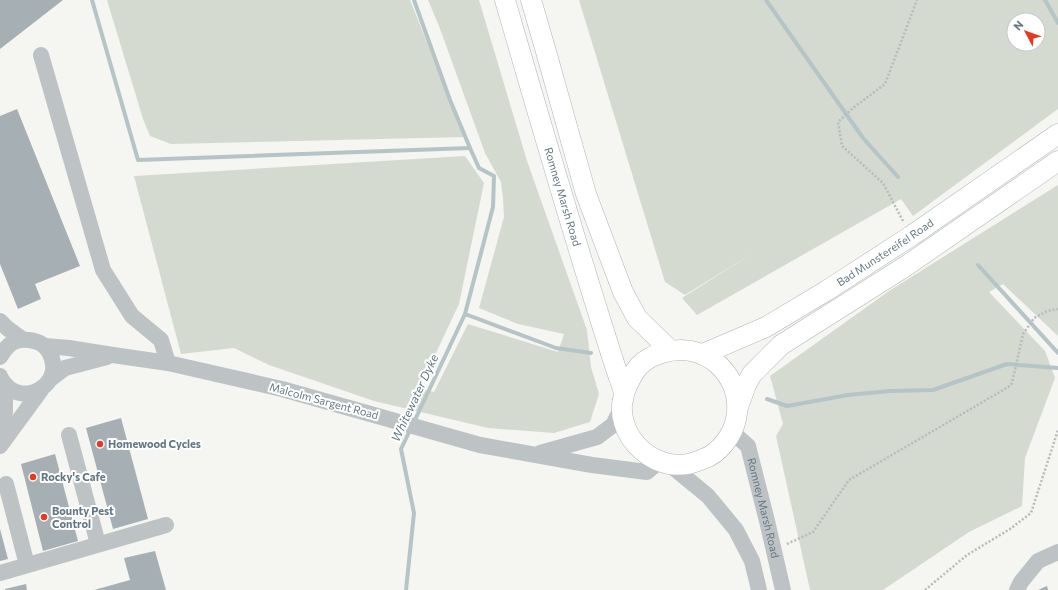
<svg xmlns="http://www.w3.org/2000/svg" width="1058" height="590" viewBox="0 0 1058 590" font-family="Commissioner,sans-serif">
<rect width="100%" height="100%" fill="#f5f5f1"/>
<g fill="#d5dad0" fill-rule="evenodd">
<polygon points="107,0 410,0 465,137 171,144 150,136 143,119"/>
<polygon points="428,0 479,0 527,161 587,330 591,367 599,394 590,422 554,433 488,428 374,401 269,365 234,348 181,354 134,176 465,156 484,183 459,304 419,389 434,392 468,324 558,352 564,334 518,324 479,308 504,217 503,198 501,182 485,153 439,26"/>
<path d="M579,0H1058V109L913,216L901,199L697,315L682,298L753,253L685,295L665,282ZM1014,20H1038V44H1014Z"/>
<polygon points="1058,185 1058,336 1003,284 989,292 1045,351 1055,378 1025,458 1022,506 969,532 883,590 810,590 776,436 783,424 770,376 889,291"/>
</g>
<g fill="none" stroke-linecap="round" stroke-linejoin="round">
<g stroke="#b5c4c7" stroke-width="4">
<polyline points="92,0 138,160 470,148"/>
<polyline points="414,0 450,100 470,148 479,168 494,176 493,207 465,314 414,422"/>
<polyline points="766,0 863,138 898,177"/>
<polyline points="1045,0 1058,23"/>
<polyline points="978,265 1058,353"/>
<polyline points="465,314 556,348 591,353"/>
<polyline points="767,399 787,406 848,395 890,391 933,390 1007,364 1058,368"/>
<polyline points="406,590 414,513 401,449 411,428"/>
</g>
</g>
<g fill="#a6b0b4">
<polygon points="0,0 63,0 0,49"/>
<polygon points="17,109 80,266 35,284 41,299 18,309 0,264 0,116"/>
<polygon points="121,418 148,519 113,529 86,428"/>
<polygon points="55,454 78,541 43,551 21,464"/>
<polygon points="0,529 8,559 0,561"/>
<polygon points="155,551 166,590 94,590 130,580 124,558"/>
<polygon points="26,584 27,590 5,590 5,589"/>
<polygon points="1047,586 1048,590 1038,590"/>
</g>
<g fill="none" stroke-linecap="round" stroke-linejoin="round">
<g stroke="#afb5b8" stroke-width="21">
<g id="major">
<path id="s2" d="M505,0C541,124 577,249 617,372C619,378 623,387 624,394C624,398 622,401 622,405C621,416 625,429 631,438C644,457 666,468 688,464C693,463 698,461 703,459C719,454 733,435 736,419C745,376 704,339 662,353C654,355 645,360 639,366C632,374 628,383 624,393"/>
<polyline points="531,0 545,48 586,194 623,292 637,318 670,350"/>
<path id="s3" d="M703,354L766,327L826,291L911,236L1058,134"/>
<polyline points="738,407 746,385 752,374 781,345 906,266 1058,161"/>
</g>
</g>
<g stroke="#b7bbbd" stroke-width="2.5" stroke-dasharray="2 2" stroke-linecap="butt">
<polyline points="903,221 883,183 842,146 838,122 853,108 885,84 917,0"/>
<polyline points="787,544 813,532 849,480 1010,386 1012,383 1023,334 1034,318 1047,311 1058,309"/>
<polyline points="925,590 967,555 1010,529 1031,513 1058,430"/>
</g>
<g stroke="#bdc3c5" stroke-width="16">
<polyline points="41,55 103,270 132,316 161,340 168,363"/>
<polyline points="0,321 7,328 22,339"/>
<polyline points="45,346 69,348 113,355 168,363 282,389 480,445 592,465 647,472 660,461"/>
<path d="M0,357C7,345 14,338 29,340C38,341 44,344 49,352C67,383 24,408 5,384C3,382 1,379 0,376"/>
<polyline points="52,378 65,368 107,357"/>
<polyline points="0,432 5,412 5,385"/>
<path id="s1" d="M732,432L748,446L767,521L783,590"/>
<polyline points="69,435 98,544"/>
<polyline points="0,446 41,390"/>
<polyline points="540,453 597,437 613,425 622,407"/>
<polyline points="669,464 708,496 736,530 752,561 759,590"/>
<polyline points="6,484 27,565"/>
<polyline points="0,573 166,525"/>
<polyline points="1017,590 1021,582 1038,561 1058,552"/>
</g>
<use href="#major" stroke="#fff" stroke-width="20"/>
</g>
<g fill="#e53a21" stroke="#fff" stroke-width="1.5">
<circle cx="100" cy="444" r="4"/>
<circle cx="33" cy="477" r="4"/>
<circle cx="44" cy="517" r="4"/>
</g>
<g text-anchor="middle" stroke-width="4" stroke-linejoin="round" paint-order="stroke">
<g font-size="11" fill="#637882" stroke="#fff">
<text dy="4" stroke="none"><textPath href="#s2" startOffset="205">Romney Marsh Road</textPath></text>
<text dy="4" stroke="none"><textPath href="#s3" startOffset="209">Bad Munstereifel Road</textPath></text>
<text transform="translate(324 401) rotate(15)" y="4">Malcolm Sargent Road</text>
<text dy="4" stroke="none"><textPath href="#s1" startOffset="85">Romney Marsh Road</textPath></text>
</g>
<g font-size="11" font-weight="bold" fill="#637882" stroke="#fff" text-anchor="start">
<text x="108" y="448">Homewood Cycles</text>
<text x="41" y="481">Rocky's Cafe</text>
<text x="52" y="515">Bounty Pest<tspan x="52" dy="13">Control</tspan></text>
</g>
<g font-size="12" font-style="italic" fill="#5f7a7f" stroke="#fff">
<text transform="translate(415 398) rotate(-65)" y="4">Whitewater Dyke</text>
</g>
</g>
<g transform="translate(1026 32) rotate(311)"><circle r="19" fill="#ffffff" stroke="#c1c9cd"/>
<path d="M0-3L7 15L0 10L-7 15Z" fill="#e53a21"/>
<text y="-6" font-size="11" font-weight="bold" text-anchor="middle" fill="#637882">N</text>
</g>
</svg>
